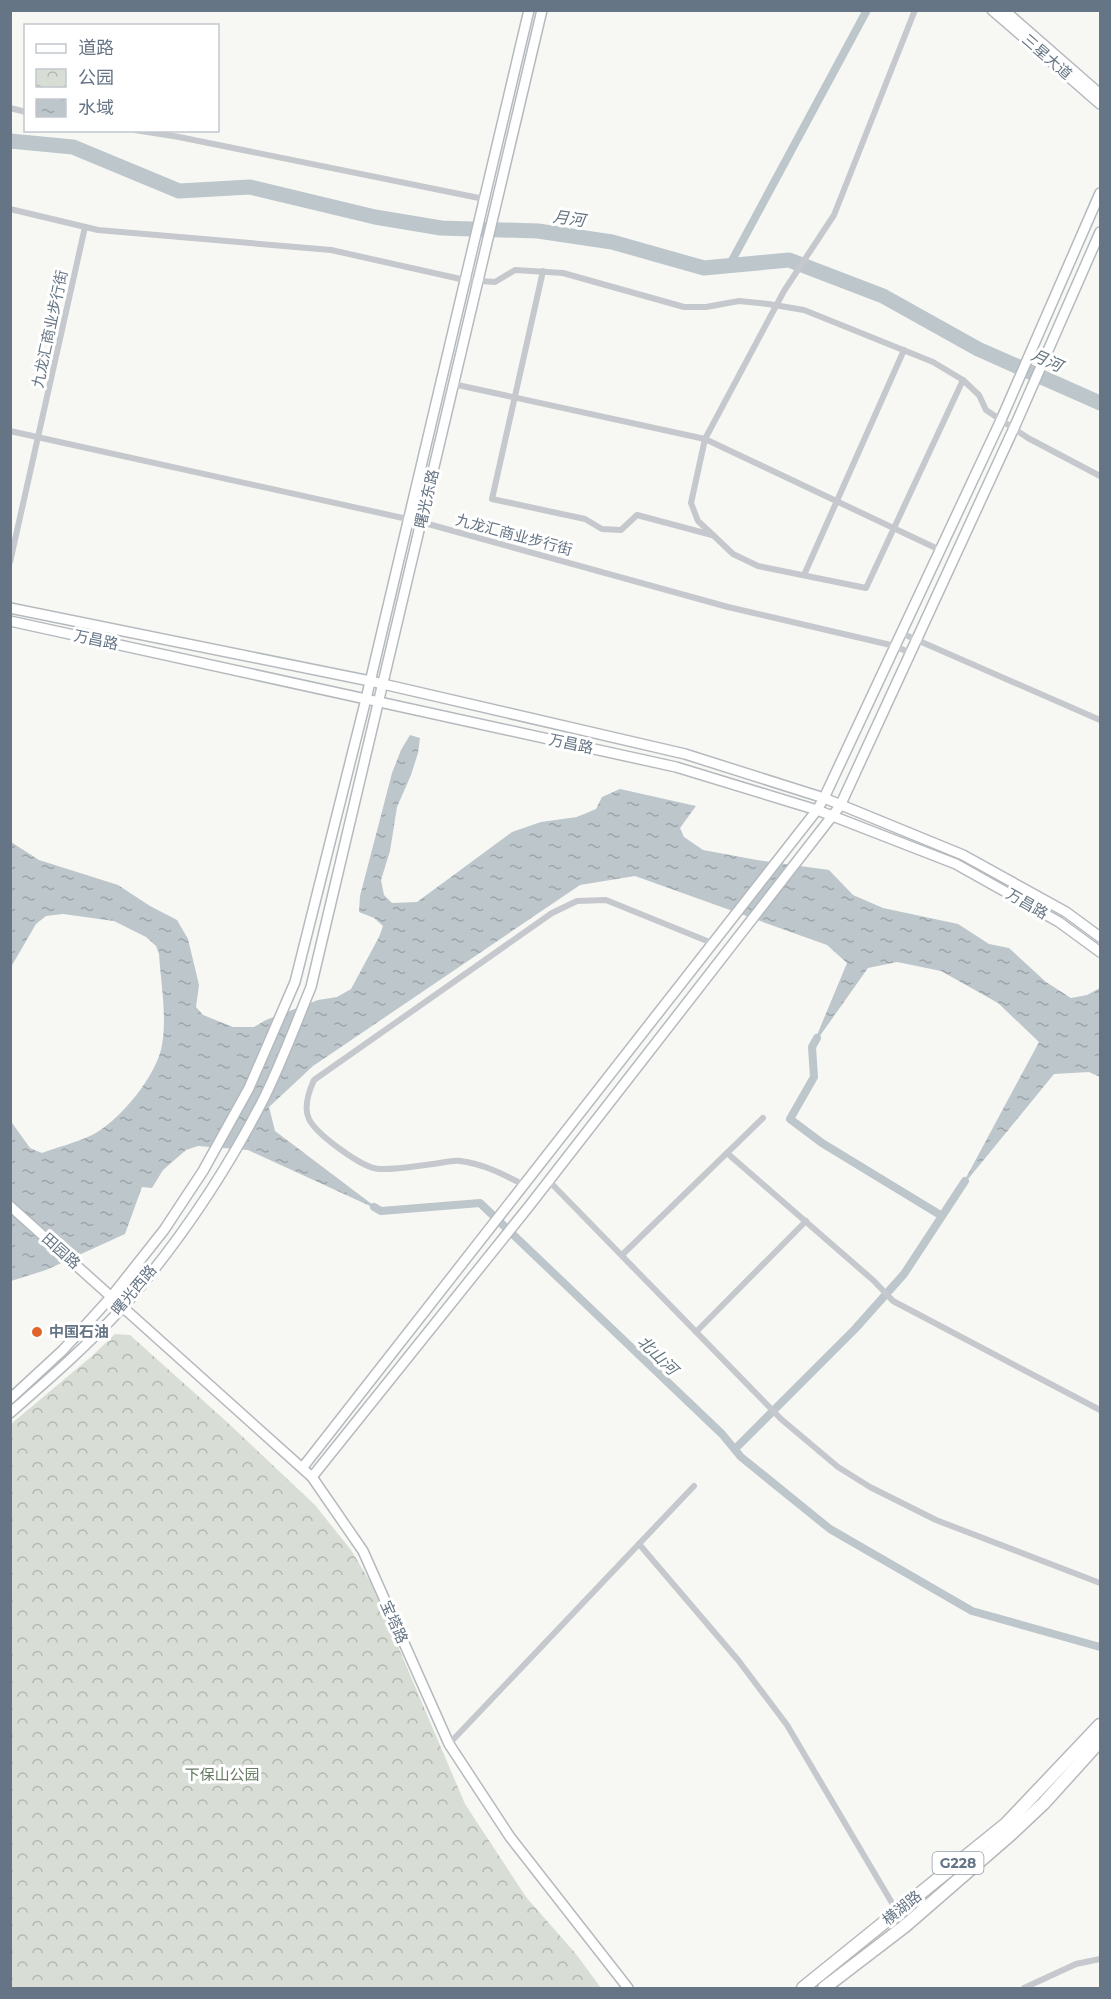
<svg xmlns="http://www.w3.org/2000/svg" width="1111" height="1999" viewBox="0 0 1111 1999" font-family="Montserrat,'Noto Sans SC',sans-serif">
<defs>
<pattern id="park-crowns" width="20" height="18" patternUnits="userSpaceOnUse" patternTransform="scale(1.5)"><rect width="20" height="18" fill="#d8ded5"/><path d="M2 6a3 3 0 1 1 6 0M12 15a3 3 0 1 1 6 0" fill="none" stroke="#b3b9b2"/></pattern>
<pattern id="water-ripples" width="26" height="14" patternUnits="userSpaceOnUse" patternTransform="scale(1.5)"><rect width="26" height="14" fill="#bcc6cb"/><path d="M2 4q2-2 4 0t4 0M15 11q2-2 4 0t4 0" fill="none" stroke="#9da5aa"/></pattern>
</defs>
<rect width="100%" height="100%" fill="#f7f7f4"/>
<polygon fill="url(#park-crowns)" points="115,1334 130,1335 227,1422 315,1505 351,1550 371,1583 465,1804 526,1897 576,1954 601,1988 11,1988 11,1424 92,1356"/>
<path fill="url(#water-ripples)" d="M410,735L420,738L418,753L411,775L397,807L390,851L381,880L384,895L392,903L417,902L512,832L541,822L577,817L596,809L602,797L620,789L696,806L680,828L684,837L703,850L757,860L829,870L853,895L883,908L958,924L989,944L1009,948L1046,982L1071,998L1087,995L1100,988V1077L1089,1072L1054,1074L960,1189L1039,1042L998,1003L941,971L897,962L868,968L812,1047L847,963L827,945L635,876L580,885L313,1066L269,1107L275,1131L381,1211L248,1150L198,1146L186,1150L163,1170L152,1188L142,1187L125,1234L46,1270L11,1281L10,1120L30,1148L42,1153C58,1147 75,1143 90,1136C118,1123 157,1076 162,1045C167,1016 161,984 159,954L156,946L146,937L114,921L63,914L46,916L36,924L11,967V842L39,860L118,885L150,906L177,920L188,939L199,985L196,1007L203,1015L233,1027H254L266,1020L318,1000L337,997L351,989L379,937L383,926L374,918L359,912L360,896L392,773L401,750Z"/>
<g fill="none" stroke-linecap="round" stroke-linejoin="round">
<g stroke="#bcc6cb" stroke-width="8">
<polyline points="729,266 867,10"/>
<polyline points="817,1038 812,1047 814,1077 790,1119 822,1143 942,1216"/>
<polyline points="374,1207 381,1211 480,1203 722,1434 741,1457 830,1529 972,1611 1100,1647"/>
<polyline points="735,1449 855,1329 904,1274 965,1181"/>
</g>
<polyline stroke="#bcc6cb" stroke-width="15" points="10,141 73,147 179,191 250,187 375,217 441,228 538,231 612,242 704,268 789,260 883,296 978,349 1100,403"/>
<g stroke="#b5babf" stroke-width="12">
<g id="secondary">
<polyline points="992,10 1100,104"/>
<polyline points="1004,10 1100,94"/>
<polyline points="10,608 370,681 685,754 824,798 963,855 1066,912 1100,937"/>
<polyline points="10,621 676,767 817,810 956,864 1059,922 1100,952"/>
<polyline points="10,1206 312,1477 363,1551 449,1744 510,1837 628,1988"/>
<polyline points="10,1399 63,1350 111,1297 164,1230 203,1171 249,1088 295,982 366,699 529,10"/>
<path d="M10,1413C49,1379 88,1345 123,1307C175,1247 224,1175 261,1104C280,1067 295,1026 311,987L542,10"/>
<polyline points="303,1467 817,810 824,798 1001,420 1100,193"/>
<polyline points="312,1477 530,1205 840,806 1014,428 1100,232"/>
</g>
</g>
<g stroke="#b6b9bc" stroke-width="15">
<g id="highway">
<polyline points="803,1988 1006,1824 1100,1725"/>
<polyline points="824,1988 905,1926 1011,1834 1044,1803 1100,1741"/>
</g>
</g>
<g stroke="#c5c8cc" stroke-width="6">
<polyline points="915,10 834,215 784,291 705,439 691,503 698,521 713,535 733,554 758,566 866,588 963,380"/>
<polyline points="10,108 26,112"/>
<polyline points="135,130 179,137 484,199"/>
<polyline points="10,209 98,230 331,250 465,280 495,282 515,270 563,273 684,307 706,307 739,301 768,304 804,310 933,362 963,380 979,395 986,410 1028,438 1100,476"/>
<polyline points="543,271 492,499 585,519 602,529 621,530 637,515 712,535"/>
<polyline points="453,384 705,439 940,550"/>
<polyline points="10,431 421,522 728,607 895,646 910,653"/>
<polyline points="10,562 85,227"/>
<polyline points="804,575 904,350"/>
<polyline points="901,633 1100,720"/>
<polyline points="727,1153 874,1281 893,1301 1100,1410"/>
<polyline points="549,1181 781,1419 838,1467 870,1487 936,1520 1100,1583"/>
<path d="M524,1185C503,1174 484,1164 460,1161C452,1160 442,1163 433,1164C416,1166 396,1170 379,1169C362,1168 316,1134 309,1119C303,1107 309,1091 314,1080L552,913L577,901L606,900L712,943"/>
<polyline points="622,1255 763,1118"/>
<polyline points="696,1332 806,1221"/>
<polyline points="639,1544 738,1660 787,1725 905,1925"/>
<polyline points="449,1744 694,1486"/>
<polyline points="1024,1988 1076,1964 1100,1959"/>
</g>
<use href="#secondary" stroke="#fff" stroke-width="9"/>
<use href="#highway" stroke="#fff" stroke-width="12"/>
</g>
<circle fill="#e0642b" stroke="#fff" stroke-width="2" cx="37" cy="1332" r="6"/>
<g text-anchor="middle" stroke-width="6" stroke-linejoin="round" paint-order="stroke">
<rect fill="#fff" stroke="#949eaa" stroke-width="1.5" x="932.5" y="1852" width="51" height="22" rx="4.5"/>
<g font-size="14" font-weight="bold" fill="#667585">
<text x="958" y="1868">G228</text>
</g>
<g font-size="15" fill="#667585" stroke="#fff">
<text transform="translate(1047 57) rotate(41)" y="5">三星大道</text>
<text transform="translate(50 329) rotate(-78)" y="5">九龙汇商业步行街</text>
<text transform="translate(427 499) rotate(-77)" y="5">曙光东路</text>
<text transform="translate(514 535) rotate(15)" y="5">九龙汇商业步行街</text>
<text transform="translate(96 640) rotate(12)" y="5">万昌路</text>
<text transform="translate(571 744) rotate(12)" y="5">万昌路</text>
<text transform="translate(1027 904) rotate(30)" y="5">万昌路</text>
<text transform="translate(61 1251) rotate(42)" y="5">田园路</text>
<text transform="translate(134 1290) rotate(-50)" y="5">曙光西路</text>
<text transform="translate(394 1622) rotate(66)" y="5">宝塔路</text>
<text transform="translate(902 1908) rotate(-39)" y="5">横湖路</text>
</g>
<g font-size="15" font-weight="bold" fill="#667585" stroke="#fff" text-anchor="start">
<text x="49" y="1337">中国石油</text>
</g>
<g font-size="15" fill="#687c65" stroke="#fff">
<text x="222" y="1780">下保山公园</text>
</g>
<g font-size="16" font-style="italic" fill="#637680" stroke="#fff">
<text transform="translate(569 218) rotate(8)" y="6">月河</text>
<text transform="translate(1047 360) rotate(24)" y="6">月河</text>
<text transform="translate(658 1355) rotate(44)" y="6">北山河</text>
</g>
</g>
<rect width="1111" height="1999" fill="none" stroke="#667585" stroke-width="24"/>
<rect x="24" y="24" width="195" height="108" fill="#ffffff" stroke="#c2c8ce" stroke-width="1.5"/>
<rect x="36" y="44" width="30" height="9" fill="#ffffff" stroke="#c2c8ce" stroke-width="1.5"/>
<text x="78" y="54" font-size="18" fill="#667585">道路</text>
<rect x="36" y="69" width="30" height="18" fill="url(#park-crowns)" stroke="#c2c8ce" stroke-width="1.5"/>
<text x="78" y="84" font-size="18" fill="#667585">公园</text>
<rect x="36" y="99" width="30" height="18" fill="url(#water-ripples)" stroke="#c2c8ce" stroke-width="1.5"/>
<text x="78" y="114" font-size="18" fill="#667585">水域</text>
</svg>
